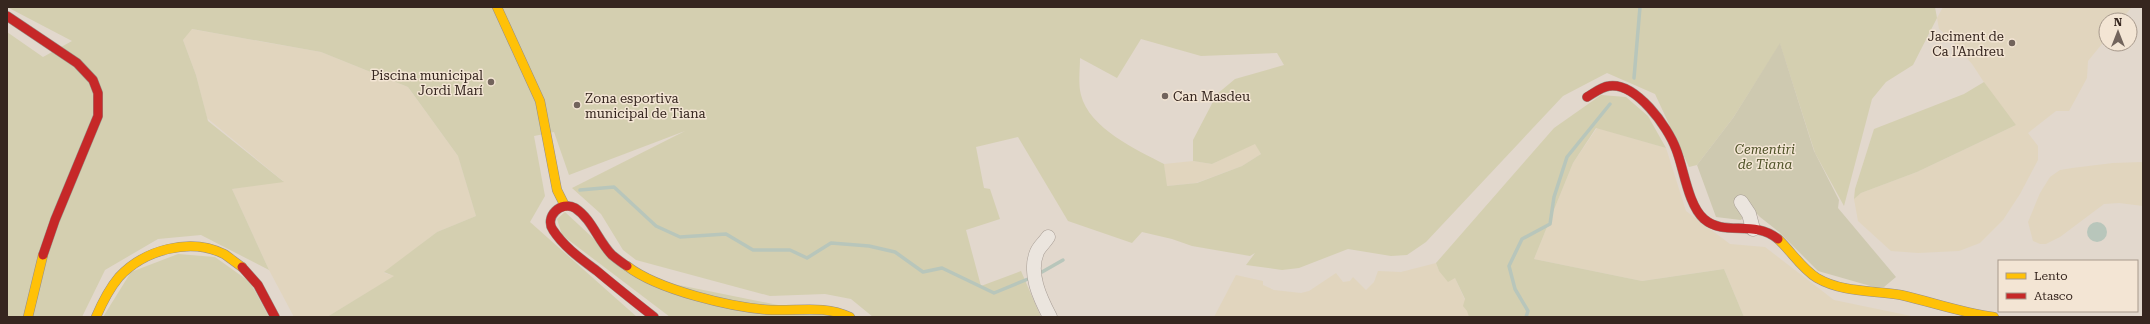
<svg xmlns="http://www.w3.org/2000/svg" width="2150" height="324" viewBox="0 0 2150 324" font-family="'Roboto Serif',serif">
<rect width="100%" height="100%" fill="#e2d8cd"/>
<g fill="#e1d5be">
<polygon points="1943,7 2131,8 2121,20 2106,20 2106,39 2088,61 2087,78 2069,111 2056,111 2028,133 2038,146 2038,160 2020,194 2003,220 1980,243 1959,251 1918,253 1891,251 1858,221 1854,199 1861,193 1917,172 2016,125 1995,99 1972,64 1949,37 1939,29 1937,18"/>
<polygon points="191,29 321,52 408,87 458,156 476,216 437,232 384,273 395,276 327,317 294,317 269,270 232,189 283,181 207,118 196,75 183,40"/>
<polygon points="1597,128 1666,148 1686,211 1730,244 1765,247 1834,300 1916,317 1744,317 1724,269 1642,281 1534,259 1573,163"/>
<polygon points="1255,143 1261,154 1242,166 1196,183 1166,186 1164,164 1193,161 1212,164"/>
<polygon points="2143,162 2143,206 2119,203 2104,204 2060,237 2046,244 2040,244 2033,241 2028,222 2040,193 2050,177 2060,170 2072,168 2113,163"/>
<polygon points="1436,263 1439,271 1455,278 1465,300 1469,317 1214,317 1236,275 1263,281 1263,285 1274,290 1301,293 1309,291 1336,273 1343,282 1350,281 1353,277 1366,290 1374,282 1378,271 1401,272"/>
</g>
<g fill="#d4cfb0" fill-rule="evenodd">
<path d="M7,7H1935L1937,18L1913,65L1886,82L1872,99L1844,206L1815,153L1780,44L1733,118L1697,165L1689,167L1655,94L1607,73L1563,96L1426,242L1407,255L1391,256L1348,249L1299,268L1282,270L1246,265L1255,253L1250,256L1192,246L1172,239L1142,232L1132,243L1068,221L1018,137L976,147L984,188L990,189L1000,219L966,230L981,286L1021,271L1041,317H873L851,299L825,294L770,296L636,260L623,250L601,214L572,188L685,131L569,175L554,132L534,136L545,196L530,222L637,317H327L394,276L384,272L437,232L476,216L458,156L408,87L321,52L192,29L183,40L196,75L208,121L284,182L232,189L269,270L201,235L158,239L105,270L82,317H7V32L43,57L72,41ZM1141,39L1201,56L1277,53L1284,65L1235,79L1217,94L1193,140V161L1212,164L1255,144L1261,154L1242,166L1197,183L1167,186L1164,164C1137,150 1089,128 1081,95C1078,84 1080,69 1080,58L1117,78Z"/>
<polygon points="1984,82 2016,125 1917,172 1861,193 1854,199 1855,189 1874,129 1964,94"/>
<polygon points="1601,95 1626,97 1648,116 1666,148 1596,128 1573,163 1534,259 1642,281 1724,269 1744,317 1469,317 1467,311 1463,306 1465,299 1455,278 1448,282 1439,271 1436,263 1554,128"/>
<polygon points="565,212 634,276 838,317 670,317 562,235 557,219"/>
<polygon points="178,254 215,257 250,282 269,317 103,317 131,272"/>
</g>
<polygon fill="#cec9b0" points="1780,43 1814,151 1839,200 1838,208 1896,277 1884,287 1874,287 1818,271 1779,232 1760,217 1743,200 1743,217 1741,220 1716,217 1697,165 1733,118"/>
<circle fill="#b8c6bb" cx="2097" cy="232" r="10"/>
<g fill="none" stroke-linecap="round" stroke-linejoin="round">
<g stroke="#b8c6bb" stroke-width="3.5">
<polyline points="1634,78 1640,7"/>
<polyline points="580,190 614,187 656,226 680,237 726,234 753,250 790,250 807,258 831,243 869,246 895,252 923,272 942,268 994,293 1028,279"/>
<polyline points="1042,272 1063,260"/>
<polyline points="1526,317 1528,311 1515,289 1509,266 1522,239 1550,224 1554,197 1567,157 1610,104"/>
</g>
<g stroke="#a89e96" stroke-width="15">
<g id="street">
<polyline points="1741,202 1749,214 1753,229"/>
<path d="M1048,237C1045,242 1039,247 1037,252C1028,273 1040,298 1050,317"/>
</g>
</g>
<g stroke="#978e86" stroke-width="10">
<g id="slow">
<polyline points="497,7 540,101 557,190 565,206"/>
<path d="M1778,239C1791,251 1802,269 1817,278C1843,293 1873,290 1901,295C1932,302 1962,313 1994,317"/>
<path d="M627,266C658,290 733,308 772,310C800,311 824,305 850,317"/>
<polyline points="28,317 43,255"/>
<path d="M96,317C102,303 109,289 119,277C144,250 190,237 224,254C230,258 236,263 242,267"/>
</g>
</g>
<g stroke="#978e86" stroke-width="10">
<g id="jam">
<polyline points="7,16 77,63 93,80 98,93 98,116 55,220 43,255"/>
<path d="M1587,97C1594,93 1601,87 1609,86C1636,82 1668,127 1676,149C1684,169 1688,205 1704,219C1725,237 1753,219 1778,239"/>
<path d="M627,266C622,263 617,259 612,255C598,241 592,219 575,208C561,200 544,217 553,230C564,247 581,259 597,271C616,287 635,302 654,317"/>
<polyline points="242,267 258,285 275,317"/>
</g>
</g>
<use href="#street" stroke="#ebe5de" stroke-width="14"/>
<use href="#slow" stroke="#ffc107" stroke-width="9"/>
<use href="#jam" stroke="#c62828" stroke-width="9"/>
</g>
<g fill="#72645c" stroke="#f3e5d4" stroke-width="1.5">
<circle cx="2012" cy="43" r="4"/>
<circle cx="491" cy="82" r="4"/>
<circle cx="1165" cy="96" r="4"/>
<circle cx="577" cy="105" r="4"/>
</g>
<g text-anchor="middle" stroke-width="3" stroke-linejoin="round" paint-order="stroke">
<g font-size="13" fill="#36261f" stroke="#f3e5d4" text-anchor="end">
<text x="2004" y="41">Jaciment de<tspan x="2004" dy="15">Ca l'Andreu</tspan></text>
<text x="483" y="80">Piscina municipal<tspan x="483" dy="15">Jordi Marí</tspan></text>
<text x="1173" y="101" text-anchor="start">Can Masdeu</text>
<text x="585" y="103" text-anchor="start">Zona esportiva<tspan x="585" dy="15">municipal de Tiana</tspan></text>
</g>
<g font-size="13" font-style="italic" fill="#4e5127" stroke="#f3e5d4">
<text x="1765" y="154">Cementiri<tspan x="1765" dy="15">de Tiana</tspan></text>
</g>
</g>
<rect width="2150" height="324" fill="none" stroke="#36261f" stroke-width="16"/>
<rect x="1998" y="260" width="140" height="52" fill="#f3e5d4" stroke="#a7998c"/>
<rect x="2006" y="273" width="20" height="6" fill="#ffc107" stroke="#a7998c"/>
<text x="2034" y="280" font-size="12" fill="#36261f">Lento</text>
<rect x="2006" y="293" width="20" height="6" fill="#c62828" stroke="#a7998c"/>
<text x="2034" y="300" font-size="12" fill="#36261f">Atasco</text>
<g transform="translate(2118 32)"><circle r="19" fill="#f3e5d4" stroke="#a7998c"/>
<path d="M0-3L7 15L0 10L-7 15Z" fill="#72645c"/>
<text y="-6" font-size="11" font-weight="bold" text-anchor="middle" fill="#36261f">N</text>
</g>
</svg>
